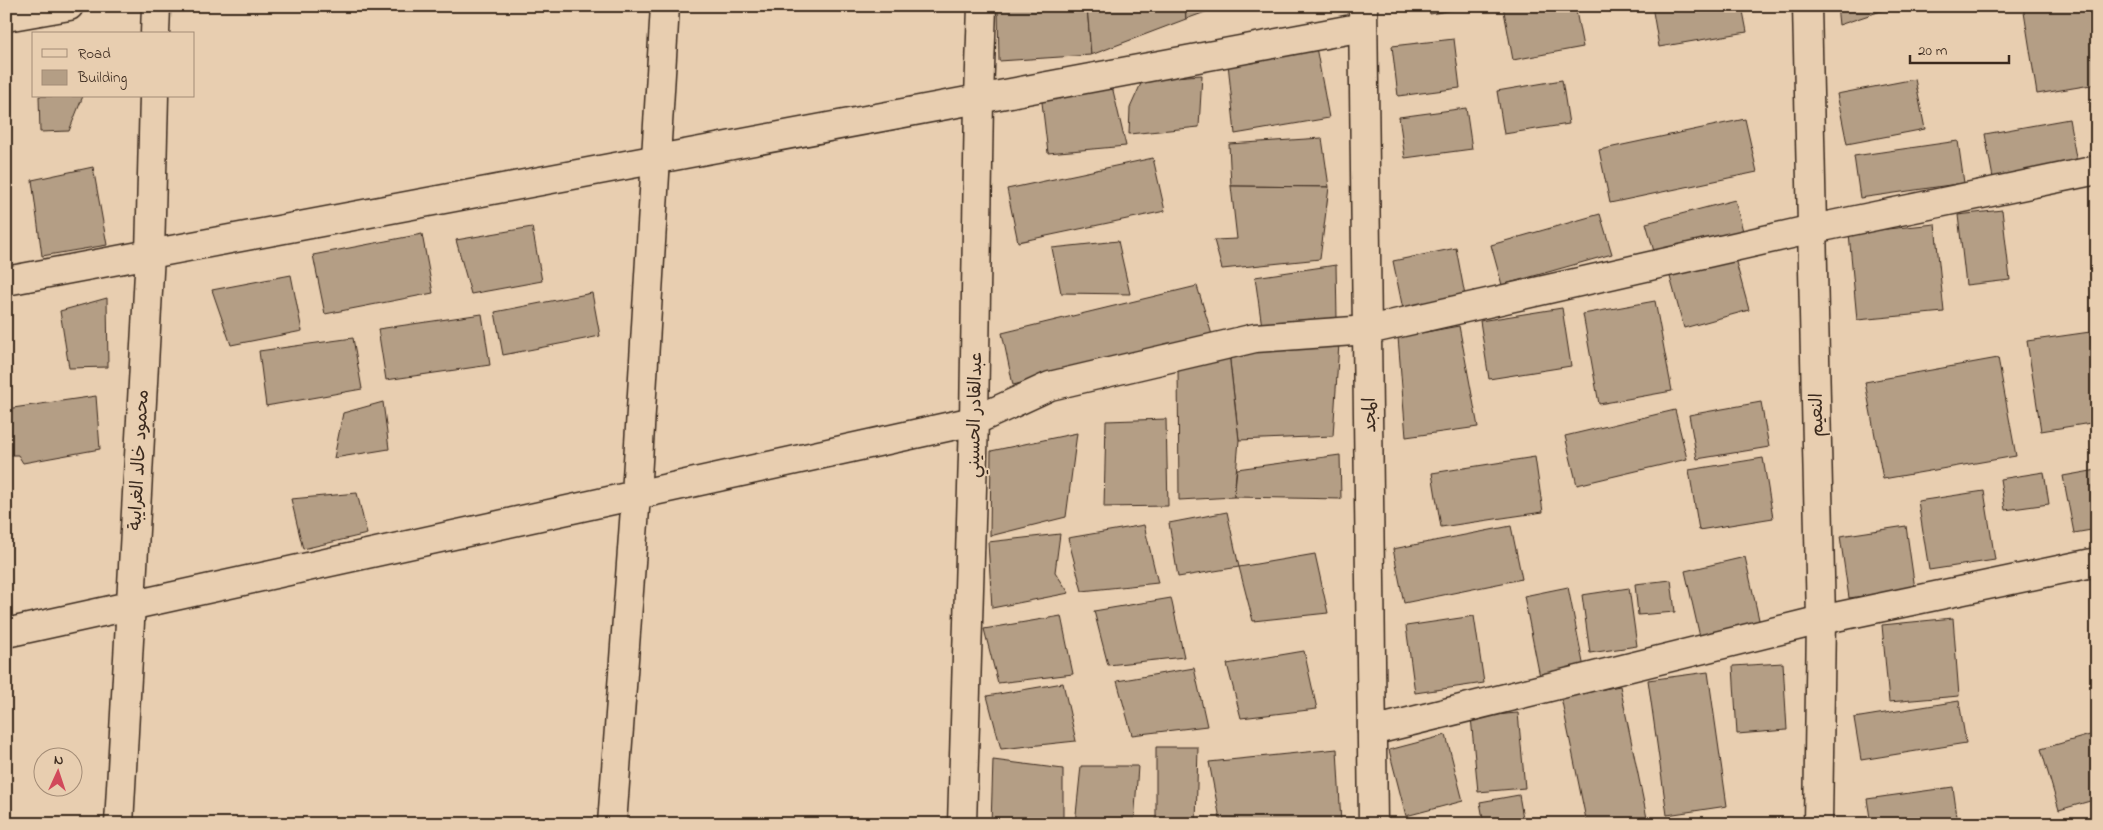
<svg xmlns="http://www.w3.org/2000/svg" width="2103" height="830" viewBox="0 0 2103 830" font-family="'Indie Flower','Playpen Sans Arabic',sans-serif">
<rect width="100%" height="100%" fill="#e8ceb0"/>
<filter id="ink" filterUnits="userSpaceOnUse"><feTurbulence type="fractalNoise" baseFrequency=".02" numOctaves="2"/><feDisplacementMap in="SourceGraphic" scale="10" xChannelSelector="R" yChannelSelector="G"/><feConvolveMatrix kernelMatrix="1 2 1 2 8 2 1 2 1" color-interpolation-filters="sRGB"/></filter>
<g filter="url(#ink)">
<g fill="#b49e85" stroke="#3b2a1e">
<polygon points="998,6 1087,6 1091,55 999,61"/>
<polygon points="1087,6 1185,6 1186,19 1091,55"/>
<polygon points="1185,6 1222,6 1186,19"/>
<polygon points="1429,6 1476,6 1430,14"/>
<polygon points="1503,6 1575,6 1583,47 1513,60"/>
<polygon points="1652,6 1742,6 1747,32 1659,47"/>
<polygon points="1837,6 1896,6 1839,25"/>
<polygon points="2023,6 2097,6 2097,84 2037,94"/>
<polygon points="1454,39 1460,88 1398,96 1392,46"/>
<polygon points="1316,47 1329,118 1235,134 1227,53"/>
<polygon points="1202,75 1199,127 1129,134 1130,108 1143,79"/>
<polygon points="1915,79 1925,129 1847,144 1837,94"/>
<polygon points="1562,80 1569,124 1504,134 1497,91"/>
<polygon points="1111,82 1126,146 1048,153 1041,94"/>
<polygon points="39,96 83,96 69,131 40,132"/>
<polygon points="2097,105 2097,138 2091,106"/>
<polygon points="1466,108 1472,149 1405,158 1399,117"/>
<polygon points="1745,119 1757,172 1610,203 1599,150"/>
<polygon points="2069,119 2077,163 1993,178 1985,134"/>
<polygon points="1322,138 1329,187 1231,186 1229,144"/>
<polygon points="1958,141 1964,183 1860,198 1854,156"/>
<polygon points="1153,158 1165,211 1018,242 1007,189"/>
<polygon points="93,167 107,245 42,256 32,180"/>
<polygon points="1231,186 1329,187 1320,259 1222,269 1214,240 1237,239"/>
<polygon points="1735,200 1743,231 1655,255 1646,223"/>
<polygon points="2002,210 2010,280 1966,285 1958,215"/>
<polygon points="1600,214 1612,254 1502,285 1491,245"/>
<polygon points="1935,224 1944,312 1857,320 1849,233"/>
<polygon points="532,227 542,281 471,294 456,240"/>
<polygon points="422,234 433,293 325,314 313,255"/>
<polygon points="1118,241 1130,294 1061,293 1052,248"/>
<polygon points="1456,248 1466,301 1404,314 1393,261"/>
<polygon points="1734,255 1749,310 1684,328 1669,273"/>
<polygon points="1336,265 1337,319 1262,327 1255,277"/>
<polygon points="291,275 302,331 231,345 212,290"/>
<polygon points="1197,286 1213,338 1013,385 1002,333"/>
<polygon points="592,293 600,336 503,355 495,312"/>
<polygon points="107,298 108,367 69,368 60,311"/>
<polygon points="1655,301 1672,391 1599,404 1583,314"/>
<polygon points="1562,308 1571,366 1489,379 1480,321"/>
<polygon points="482,314 490,365 386,380 378,329"/>
<polygon points="1459,326 1478,427 1406,437 1398,337"/>
<polygon points="2090,332 2097,378 2097,422 2041,431 2027,341"/>
<polygon points="353,338 362,389 266,406 259,351"/>
<polygon points="1339,343 1333,436 1239,440 1229,353"/>
<polygon points="1229,353 1239,440 1234,497 1179,500 1178,365"/>
<polygon points="1998,358 2016,456 1883,479 1865,382"/>
<polygon points="96,396 100,449 23,463 18,455 6,455 6,409"/>
<polygon points="383,402 389,449 334,458 343,413"/>
<polygon points="1761,402 1769,447 1697,459 1689,415"/>
<polygon points="1675,410 1687,459 1577,485 1565,436"/>
<polygon points="1166,419 1168,506 1104,507 1106,421"/>
<polygon points="1077,433 1066,517 990,536 991,451"/>
<polygon points="1340,455 1341,499 1234,497 1237,469"/>
<polygon points="1535,457 1543,512 1441,527 1432,473"/>
<polygon points="1763,458 1773,518 1699,530 1689,470"/>
<polygon points="2097,470 2097,529 2074,533 2063,476"/>
<polygon points="2044,472 2049,504 2005,510 2000,479"/>
<polygon points="1984,491 1995,560 1929,570 1918,501"/>
<polygon points="357,493 367,534 303,549 291,499"/>
<polygon points="1227,512 1239,567 1178,577 1169,523"/>
<polygon points="1144,525 1158,583 1082,591 1068,538"/>
<polygon points="1511,526 1522,579 1404,603 1393,549"/>
<polygon points="1906,526 1915,589 1849,598 1840,536"/>
<polygon points="1060,534 1055,572 1069,593 992,608 988,542"/>
<polygon points="1315,554 1328,613 1253,621 1239,567"/>
<polygon points="1745,557 1760,624 1700,637 1685,571"/>
<polygon points="1671,580 1675,612 1638,615 1635,584"/>
<polygon points="1568,587 1584,668 1540,677 1524,596"/>
<polygon points="1629,588 1637,646 1590,653 1582,595"/>
<polygon points="1171,598 1184,657 1108,665 1094,611"/>
<polygon points="1061,616 1073,674 998,683 984,629"/>
<polygon points="1474,616 1484,683 1415,693 1406,626"/>
<polygon points="1953,618 1959,696 1889,702 1882,625"/>
<polygon points="1304,651 1317,709 1241,718 1227,664"/>
<polygon points="1783,663 1787,730 1737,734 1733,666"/>
<polygon points="1194,668 1207,726 1132,735 1117,681"/>
<polygon points="1708,672 1727,806 1667,815 1648,680"/>
<polygon points="1063,683 1076,741 1001,749 987,696"/>
<polygon points="1620,686 1648,823 1587,824 1561,697"/>
<polygon points="1959,701 1966,743 1861,760 1854,718"/>
<polygon points="1518,713 1525,788 1478,792 1471,717"/>
<polygon points="2097,733 2097,799 2059,810 2041,749"/>
<polygon points="1446,735 1463,801 1406,816 1389,750"/>
<polygon points="1156,747 1198,747 1196,824 1156,824"/>
<polygon points="1337,749 1341,824 1221,824 1209,762"/>
<polygon points="993,760 1063,769 1063,824 991,824"/>
<polygon points="1081,766 1138,766 1134,824 1075,824"/>
<polygon points="1953,787 1958,824 1871,824 1867,799"/>
<polygon points="1519,795 1524,824 1484,824 1480,802"/>
</g>
<g fill="none" stroke-linecap="round" stroke-linejoin="round">
<g stroke="#3b2a1e" stroke-width="31">
<g id="minor">
<polyline points="1363,6 1373,824"/>
<polyline points="1807,6 1821,620 1818,824"/>
<polyline points="6,17 69,6"/>
<polyline points="155,34 156,6"/>
<polyline points="6,281 1363,27"/>
<polyline points="6,633 974,421 1050,386 1255,338 1368,330 1813,229 2097,170"/>
<polyline points="1372,731 1821,620 2097,562"/>
<polyline points="119,824 150,254 154,96"/>
<polyline points="612,824 636,495 665,6"/>
<polyline points="962,824 974,421 979,99 982,6"/>
</g>
</g>
<use href="#minor" stroke="#e8ceb0" stroke-width="28"/>
</g>
</g>
<g text-anchor="middle" stroke-width="4" stroke-linejoin="round" paint-order="stroke">
<g font-size="18" fill="#3b2a1e" stroke="#e8ceb0">
<text transform="translate(974 415) rotate(-89)" y="6">عبدالقادر الحسيني</text>
<text transform="translate(1369 415) rotate(-91)" y="6">المجد</text>
<text transform="translate(1816 415) rotate(-91)" y="6">النعيم</text>
<text transform="translate(138 460) rotate(-87)" y="6">محمود خالد الغرايبة</text>
</g>
</g>
<rect width="2103" height="830" fill="none" stroke="#e8ceb0" stroke-width="25"/>
<rect x="12" y="12" width="2078" height="805" fill="none" stroke="#3b2a1e" stroke-width="2" filter="url(#ink)"/>
<rect x="32" y="32" width="162" height="65" fill="#e8ceb0" stroke="#a38c76"/>
<rect x="42" y="49" width="25" height="8" fill="#e8ceb0" stroke="#a38c76"/>
<text x="78" y="58" font-size="15" fill="#3b2a1e">Road</text>
<rect x="42" y="70" width="25" height="15" fill="#b49e85" stroke="#a38c76"/>
<text x="78" y="82" font-size="15" fill="#3b2a1e">Building</text>
<g transform="translate(58 772) rotate(3)"><circle r="24" fill="#e8ceb0" stroke="#a38c76"/>
<path d="M0-4L9 19L0 12L-9 19Z" fill="#d1495b"/>
<text y="-8" font-size="14" font-weight="bold" text-anchor="middle" fill="#3b2a1e">N</text>
</g>
<path d="M1910 55v8h99v-8" fill="none" stroke="#3b2a1e" stroke-width="2.5"/>
<text x="1918" y="55" font-size="15" fill="#3b2a1e" stroke="#e8ceb0" stroke-width="4" paint-order="stroke">20 m</text>
</svg>
